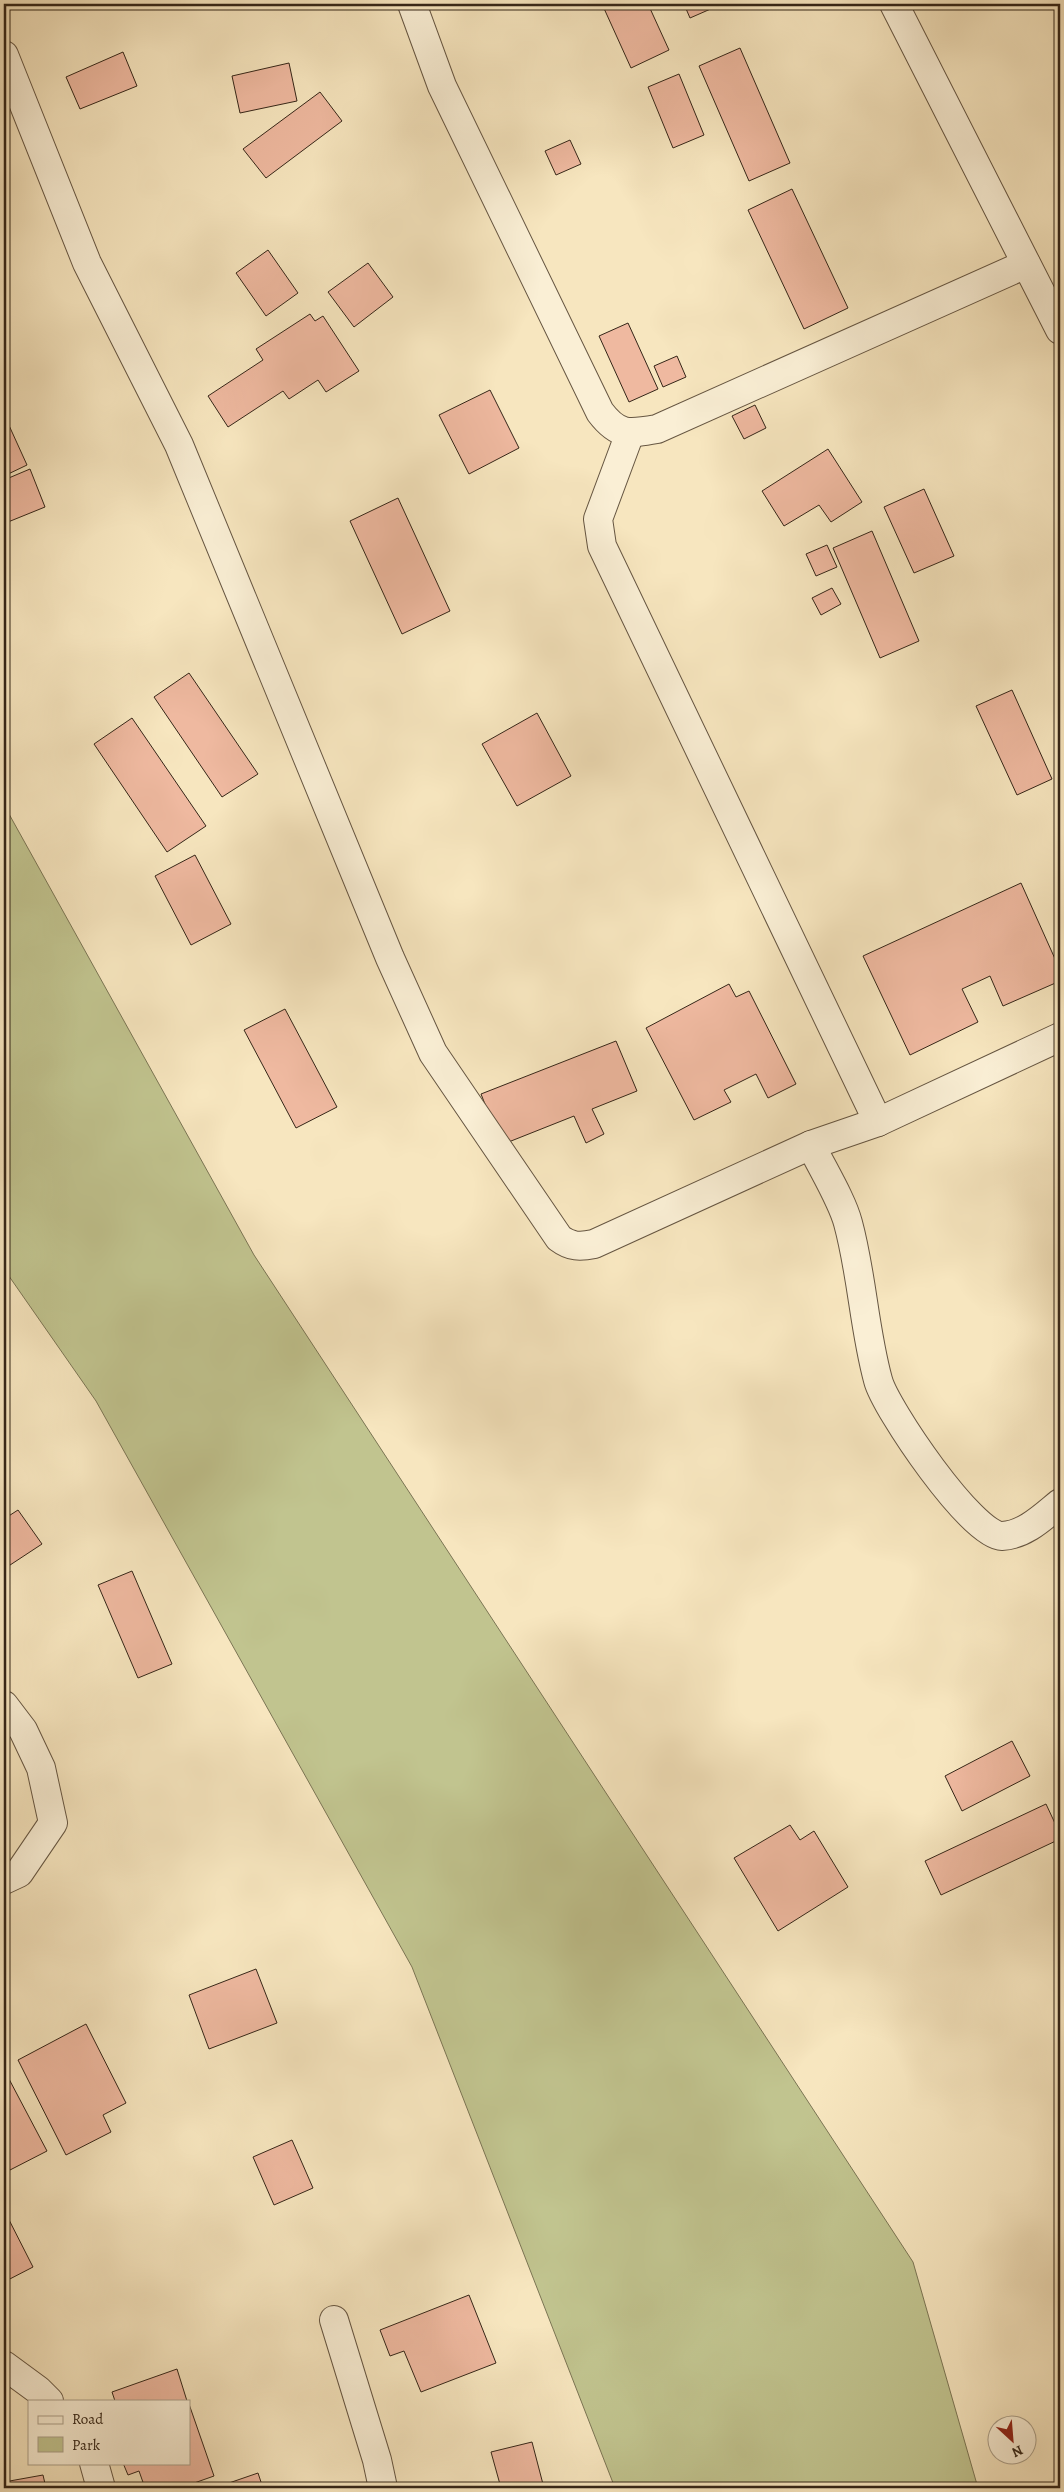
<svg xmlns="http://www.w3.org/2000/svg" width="1064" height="2492" viewBox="0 0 1064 2492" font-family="Alegreya,serif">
<rect width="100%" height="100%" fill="#f7e6bf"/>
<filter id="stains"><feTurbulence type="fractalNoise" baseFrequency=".004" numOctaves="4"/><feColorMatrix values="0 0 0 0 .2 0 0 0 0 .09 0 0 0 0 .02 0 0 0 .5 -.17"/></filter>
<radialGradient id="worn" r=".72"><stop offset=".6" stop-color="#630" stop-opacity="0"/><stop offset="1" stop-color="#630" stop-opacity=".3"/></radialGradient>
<polygon fill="#c1c48f" stroke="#7b7554" points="4,805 254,1255 913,2262 978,2488 615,2488 412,1967 96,1401 4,1269"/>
<g fill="#efb9a0" stroke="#352618">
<polygon points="602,4 648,4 669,50 631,68"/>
<polygon points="684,4 722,4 690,18"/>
<polygon points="740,48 790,163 749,181 699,66"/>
<polygon points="123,52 137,86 80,109 66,77"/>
<polygon points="289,63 297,101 240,113 232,76"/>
<polygon points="679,74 704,135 673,148 648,87"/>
<polygon points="320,92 342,121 266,178 243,149"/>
<polygon points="570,140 581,164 556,175 545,151"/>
<polygon points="792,189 848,308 804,329 748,210"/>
<polygon points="268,250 298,293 266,316 236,273"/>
<polygon points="368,263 393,297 354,327 328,292"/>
<polygon points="310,314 315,321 323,316 359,371 326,392 318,380 289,399 283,391 228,427 208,396 263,360 256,349"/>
<polygon points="628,323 658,389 629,402 599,336"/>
<polygon points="677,356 686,377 663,387 654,366"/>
<polygon points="490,390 519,448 469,474 439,415"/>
<polygon points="755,405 766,428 744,439 732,416"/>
<polygon points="7,421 27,465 4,476 4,422"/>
<polygon points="828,449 862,502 831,522 819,505 784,526 762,491"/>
<polygon points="30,469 45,507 8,522 4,512 4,480"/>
<polygon points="924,489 954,556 914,573 884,507"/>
<polygon points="398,498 450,611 402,634 350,521"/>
<polygon points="872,531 919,641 880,658 833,548"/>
<polygon points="827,545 837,567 816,576 806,554"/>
<polygon points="832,588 841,604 821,615 812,598"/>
<polygon points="189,673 258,774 222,797 154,697"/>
<polygon points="1012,690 1052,779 1017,795 976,706"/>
<polygon points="537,713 571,776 517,806 482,744"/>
<polygon points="132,718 206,826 167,852 94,744"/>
<polygon points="195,855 231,924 191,945 155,876"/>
<polygon points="1021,883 1060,970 1060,981 1003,1006 990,976 962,989 978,1022 910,1055 863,956"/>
<polygon points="729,984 736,997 749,991 796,1084 768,1098 756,1074 724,1090 731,1102 694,1120 646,1028"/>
<polygon points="285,1009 337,1107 296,1128 244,1030"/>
<polygon points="616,1041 637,1091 592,1109 604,1134 586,1143 574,1116 501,1145 481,1094"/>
<polygon points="18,1510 42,1544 4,1569 4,1519"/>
<polygon points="132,1571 172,1664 138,1678 98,1585"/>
<polygon points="1012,1741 1030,1776 962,1811 945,1776"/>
<polygon points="1046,1804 1060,1834 1060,1839 941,1895 925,1861"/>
<polygon points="790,1825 800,1840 814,1831 848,1887 778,1931 734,1858"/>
<polygon points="256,1969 277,2023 209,2049 189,1995"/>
<polygon points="86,2024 126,2103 103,2115 111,2132 66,2155 18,2060"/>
<polygon points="9,2079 47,2151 10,2170 4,2158 4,2082"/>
<polygon points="292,2140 313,2188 274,2205 253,2157"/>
<polygon points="4,2210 33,2267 4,2282"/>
<polygon points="469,2295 496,2363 421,2392 404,2351 390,2356 380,2330"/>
<polygon points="177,2369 187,2401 115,2401 112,2392"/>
<polygon points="189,2404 214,2476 180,2488 145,2488 139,2471 128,2475 123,2463 189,2463"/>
<polygon points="532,2442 544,2488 501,2488 491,2452"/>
<polygon points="258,2473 263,2488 227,2488 226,2484"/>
<polygon points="43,2475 46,2488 4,2488 4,2482"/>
</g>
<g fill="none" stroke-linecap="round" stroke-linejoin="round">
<g stroke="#665642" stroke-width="30">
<g id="minor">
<path d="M412,4L442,86L600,412C618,436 629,434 657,429L1026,264"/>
<polyline points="894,4 1060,330"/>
<path d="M4,55L87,263L179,445L390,958L433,1053L559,1238C571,1247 580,1247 594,1244L811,1145L878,1122L1060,1037"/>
<polyline points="630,433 598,519 602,546 878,1122"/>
<path d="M811,1145C822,1168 842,1200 848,1223C862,1274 864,1329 878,1380C885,1408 973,1537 1002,1536C1025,1535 1044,1516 1060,1503"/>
<polyline points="4,1705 23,1730 41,1768 53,1823 19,1873 4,1880"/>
<polyline points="334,2320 377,2460 383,2488"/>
<polyline points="4,2365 38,2390 49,2401"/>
<polyline points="94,2463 101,2488"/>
</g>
</g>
<use href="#minor" stroke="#faefd5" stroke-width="28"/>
</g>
<rect width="1064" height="2492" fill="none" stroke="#f7e6bf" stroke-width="20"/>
<rect x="5" y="5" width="1054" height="2482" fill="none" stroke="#352618" stroke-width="2.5"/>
<rect x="10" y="10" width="1044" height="2472" fill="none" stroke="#352618"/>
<rect x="28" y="2400" width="162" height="65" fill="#faefd5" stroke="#ab9f89"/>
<rect x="38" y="2416" width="25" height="8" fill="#faefd5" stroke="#ab9f89"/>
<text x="72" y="2424" font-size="15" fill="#352618">Road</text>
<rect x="38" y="2437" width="25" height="15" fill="#c1c48f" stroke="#ab9f89"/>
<text x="72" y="2450" font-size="15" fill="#352618">Park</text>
<g transform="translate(1012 2440) rotate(154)"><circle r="24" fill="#faefd5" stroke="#ab9f89"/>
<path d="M0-4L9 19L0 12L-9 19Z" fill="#8f2418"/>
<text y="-8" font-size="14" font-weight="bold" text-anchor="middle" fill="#352618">N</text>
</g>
<rect width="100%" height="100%" filter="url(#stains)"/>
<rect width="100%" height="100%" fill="url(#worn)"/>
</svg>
